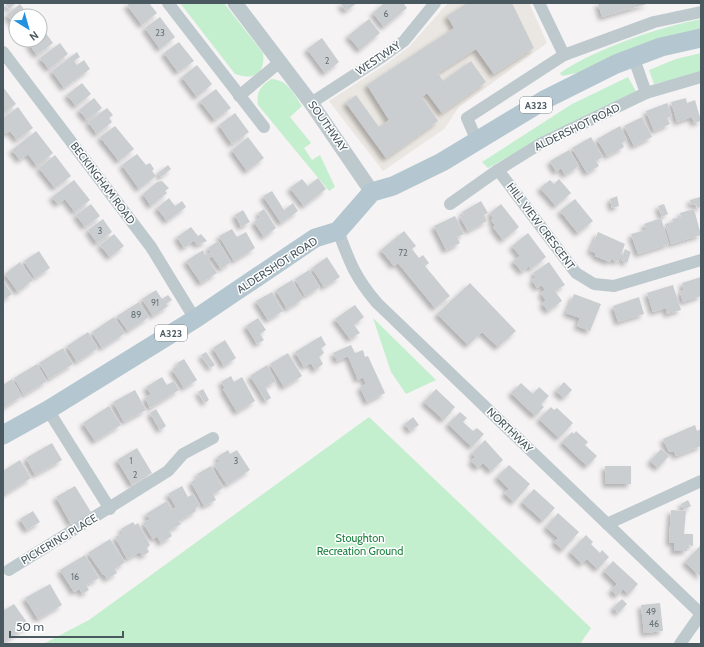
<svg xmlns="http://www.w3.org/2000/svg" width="704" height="647" viewBox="0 0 704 647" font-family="Cabin,sans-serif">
<defs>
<filter id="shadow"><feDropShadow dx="-3.5" dy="3.5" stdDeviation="2" flood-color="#0004"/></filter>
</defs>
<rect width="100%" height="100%" fill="#f5f3f3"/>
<polygon fill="#eae6e1" points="448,3 529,3 547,43 459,107 444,129 383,171 329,101 386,64 409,47"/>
<g fill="#c4efce">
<path d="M180,3H224L263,53C266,73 253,81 235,74Z"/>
<path d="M701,19V31L587,71L562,76L560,73C595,49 659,27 701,19Z"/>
<polygon points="701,53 701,73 654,84 649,70 676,59"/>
<polygon points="628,77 637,93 545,136 488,168 482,162 572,104"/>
<path d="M271,79C288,80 293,93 302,106L290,117L311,143L304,148L312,160L320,155L335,187L329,191L258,105C256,92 260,87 271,79Z"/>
<polygon points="373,318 436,380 406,394 391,372"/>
<polygon points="369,417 591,628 580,644 43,644 89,620"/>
</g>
<g fill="#caced1" filter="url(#shadow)">
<polygon points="5,3 16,3 9,9"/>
<polygon points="130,3 149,3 157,13 142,25 127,5"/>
<polygon points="340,3 357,3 346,11"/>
<polygon points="384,3 403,3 407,8 384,27 373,13"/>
<polygon points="467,3 512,3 534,48 494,74 476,49 438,73 443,81 471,61 486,82 442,113 427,93 422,97 438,121 386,158 346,103 356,95 379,127 389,120 367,85 454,28 447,16"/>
<polygon points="598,3 650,3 602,17"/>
<polygon points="20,4 29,16 16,16 16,27 7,15"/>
<polygon points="160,17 175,37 160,49 145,28"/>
<polygon points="40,19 45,26 40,29"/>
<polygon points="369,19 380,33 360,50 348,36"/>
<polygon points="45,32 53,43 37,55 29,44 34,40 40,40 40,36"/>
<polygon points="322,38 339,62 325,73 307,49"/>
<polygon points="179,42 194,61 178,72 164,53"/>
<polygon points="60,43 68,54 49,69 40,58"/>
<polygon points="77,52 80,57 74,61 77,65 84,60 90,69 64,88 52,71"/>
<polygon points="197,65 212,84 197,97 182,77"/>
<polygon points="82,83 91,94 76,106 67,95"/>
<polygon points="3,87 16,104 3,114"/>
<polygon points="216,89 231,108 215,120 200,101"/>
<polygon points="94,98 102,108 87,120 79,110"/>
<polygon points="686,98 687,103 695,100 701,121 694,123 692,117 677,122 671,102"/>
<polygon points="667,103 672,116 667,118 670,124 654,131 646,111"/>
<polygon points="18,107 33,128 17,140 10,131 5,134 3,131 3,118"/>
<polygon points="107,108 113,115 109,118 112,122 97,134 88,122"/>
<polygon points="235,113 249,132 232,144 219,125"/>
<polygon points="642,117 652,137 634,146 624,126"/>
<polygon points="115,126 134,149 119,161 100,137"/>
<polygon points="620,126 627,140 622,143 624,147 607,156 597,139"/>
<polygon points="36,131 53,153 37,166 28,154 20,160 12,150"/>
<polygon points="248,137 264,158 247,171 232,150"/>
<polygon points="591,137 603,157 596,161 599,166 587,173 572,148"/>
<polygon points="569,150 579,166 565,175 561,168 556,172 550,161"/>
<polygon points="137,154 146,165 150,163 154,169 152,171 156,176 139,189 122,165"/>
<polygon points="55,155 71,176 55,188 39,168"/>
<polygon points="168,165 171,169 161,177 158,173"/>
<polygon points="318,178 326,189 304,206 290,188 302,179 308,186"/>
<polygon points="559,179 571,193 556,206 540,188 550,180 554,184"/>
<polygon points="74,180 90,200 75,212 65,199 58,204 52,197"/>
<polygon points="162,181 169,188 165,191 167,193 151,206 143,194 157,182"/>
<polygon points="272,191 284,210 293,203 298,211 281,223 263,196"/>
<polygon points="617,196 619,206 612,208 610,199"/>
<polygon points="700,197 701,207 697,208 696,204 691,205 690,200"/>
<polygon points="169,198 175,206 182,201 186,207 167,221 157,208"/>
<polygon points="575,199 593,221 578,233 560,211"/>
<polygon points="481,201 488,213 484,215 487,221 468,231 460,217 464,215 462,212"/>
<polygon points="91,204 100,216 85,227 76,215"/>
<polygon points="501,204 519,227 503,240 493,227 495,225 491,220 493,218 490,213"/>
<polygon points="664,204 668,214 662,217 658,206"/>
<polygon points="264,209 276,228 264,237 254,222 261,217 258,213"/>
<polygon points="694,209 701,235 671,244 665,224 673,222 672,219 681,217 680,213"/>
<polygon points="243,210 250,222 241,227 235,215"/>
<polygon points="455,216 464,234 457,237 460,243 446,250 434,226"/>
<polygon points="661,218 669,244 638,254 631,234 646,230 644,224"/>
<polygon points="103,219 112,232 97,243 88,230"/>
<polygon points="191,227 198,236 201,234 207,241 197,245 194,240 184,248 177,237"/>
<polygon points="232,229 237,237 246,232 255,248 234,261 219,236"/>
<polygon points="404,231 416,246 412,249 419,258 423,255 429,263 425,266 450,296 435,308 398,263 394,266 381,250"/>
<polygon points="598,232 625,244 618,262 611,259 610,262 595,256 596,253 590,251"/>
<polygon points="528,233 546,257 531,269 529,266 522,272 513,261 520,256 512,246"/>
<polygon points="114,234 124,246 110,257 100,245"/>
<polygon points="218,241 231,262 221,269 212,256 208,259 217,273 201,283 186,261 203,250 205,255 211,252 208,248"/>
<polygon points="625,249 631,252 627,263 621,260"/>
<polygon points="39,251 50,268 35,278 24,261"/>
<polygon points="327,257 340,277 324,287 312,268"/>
<polygon points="20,262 33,280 18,292 5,274"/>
<polygon points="549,262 565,285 555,291 562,301 548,311 542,303 546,301 541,293 545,290 542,285 537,288 532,280 536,277 533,273"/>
<polygon points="309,270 320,287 305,296 295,279"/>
<polygon points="701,277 701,296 683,302 680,292 684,290 682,283"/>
<polygon points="292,280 303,299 287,309 276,290"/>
<polygon points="3,281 12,294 3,300"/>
<polygon points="470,283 516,331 498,347 482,332 468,345 437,314"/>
<polygon points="673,285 681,310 667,314 666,308 653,312 647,293"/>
<polygon points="156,290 162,299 168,295 172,300 166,304 168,306 153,316 142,299"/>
<polygon points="272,292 283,311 268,320 256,301"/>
<polygon points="574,294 601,304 590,331 577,326 580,318 566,313"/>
<polygon points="639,297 644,314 618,322 613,306"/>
<polygon points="139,302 149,317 128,331 117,316"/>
<polygon points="355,305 364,317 354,325 360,333 350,339 335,319"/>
<polygon points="114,317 125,333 102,348 92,332"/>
<polygon points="258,318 266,330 260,334 264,340 257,344 246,326"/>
<polygon points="88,332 98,348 77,362 67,346"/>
<polygon points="321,336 326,345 321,348 324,353 319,357 323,364 315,370 311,363 304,367 295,352"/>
<polygon points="225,340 236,358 224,366 213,348"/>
<polygon points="351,345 355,353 363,350 365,357 368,356 385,393 367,402 360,387 366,384 363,377 358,380 348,356 337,361 333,353"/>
<polygon points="63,348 73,364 49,379 39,363"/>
<polygon points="206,352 215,365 210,368 201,355"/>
<polygon points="288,353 302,376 284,387 270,364"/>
<polygon points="184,359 197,380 184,388 172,369 179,366 177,363"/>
<polygon points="37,364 47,381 24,395 14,378"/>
<polygon points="267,365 276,381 265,387 271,398 266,401 250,376"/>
<polygon points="231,376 234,382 242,377 255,401 237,412 223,389 225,388 221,382"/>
<polygon points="162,377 167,385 174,381 179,390 150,408 145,398 151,394 146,387"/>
<polygon points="12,379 22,396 3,408 3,385"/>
<polygon points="564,382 572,390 564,398 556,391"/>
<polygon points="521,383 533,394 539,387 549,396 541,404 544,407 535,416 511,393"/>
<polygon points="203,389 209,400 205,403 198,392"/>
<polygon points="436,389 455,407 444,420 424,402"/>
<polygon points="135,390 146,410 124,422 113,402"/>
<polygon points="109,406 121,425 95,441 83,423"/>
<polygon points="551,407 554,410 557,408 573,423 559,438 539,419"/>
<polygon points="156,409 166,426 160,430 150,413"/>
<polygon points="460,412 467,418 463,422 473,431 477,428 484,434 472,447 448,424"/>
<polygon points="413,417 419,425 410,431 405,424"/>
<polygon points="695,425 697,431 701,429 701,446 676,456 674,451 669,452 663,439"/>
<polygon points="576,431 588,442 585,445 597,456 587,466 562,442 572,432 574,434"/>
<polygon points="485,440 503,460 491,471 483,463 478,468 471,461 475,457 472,453"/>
<polygon points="52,443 62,460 35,475 26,458"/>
<polygon points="137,448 152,473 132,485 117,460"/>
<polygon points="661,449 669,456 658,468 650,461"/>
<polygon points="228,450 230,454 237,450 250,470 227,485 214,465 220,461 217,457"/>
<polygon points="20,460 31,478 5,494 3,491 3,471"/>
<polygon points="509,465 530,484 514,502 504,493 509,489 497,477"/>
<polygon points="211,466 223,488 213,494 216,500 204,506 191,482 199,477 197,474"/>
<polygon points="605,466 631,466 631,484 606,484"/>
<polygon points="75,486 91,512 71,524 56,497"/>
<polygon points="182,486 188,497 193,494 200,505 195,509 196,511 179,521 181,524 169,531 172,536 161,543 157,536 153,539 143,523 150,519 146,514 167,501 172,510 176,507 168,494"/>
<polygon points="534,489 555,508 543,521 522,502"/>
<polygon points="688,500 691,506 684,510 681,504"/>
<polygon points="671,510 686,511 684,534 693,534 693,546 687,545 687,551 674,551 674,543 669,542"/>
<polygon points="33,511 40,522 27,530 20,519"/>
<polygon points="558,513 579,532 563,550 554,542 558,538 546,527"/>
<polygon points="133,522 135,525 138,523 150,545 147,548 149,552 142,556 140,552 127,559 115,537 123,533 121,529"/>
<polygon points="586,535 593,542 591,544 600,553 602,550 609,557 598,569 587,559 582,564 570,552"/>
<polygon points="110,539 125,562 115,569 117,573 107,579 104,574 103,575 88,553"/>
<polygon points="701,545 701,577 685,562"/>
<polygon points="85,555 99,578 86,585 89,590 82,594 80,589 74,592 60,570"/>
<polygon points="613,561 638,584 629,594 623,589 617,596 611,590 617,584 604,571"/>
<polygon points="50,584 62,605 38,619 25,598"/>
<polygon points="622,599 627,604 618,613 613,608"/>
<polygon points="660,603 663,631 644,633 641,605"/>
<polygon points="14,604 29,625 3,643 3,611"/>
</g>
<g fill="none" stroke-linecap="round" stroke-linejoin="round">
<g stroke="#bec9ce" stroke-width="12">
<polyline points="168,3 264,127"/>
<polyline points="539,3 564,55"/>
<polyline points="3,52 151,247 195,319"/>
<polyline points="633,56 646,93"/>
<polyline points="239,96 280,62"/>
<polyline points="311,103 382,57 404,41 435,3"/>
<polyline points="477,141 467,118 564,55 654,22 701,12"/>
<polyline points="498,170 576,273 594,284 614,286 701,260"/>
<polyline points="450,204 498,170 540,144 646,93 701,77"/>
<path d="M338,231C350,263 355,277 377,303L701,614"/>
<polyline points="48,410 110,509"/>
<polyline points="607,524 701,481"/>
<polyline points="9,570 168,471 183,454 213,438"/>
<polyline points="680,644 701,614"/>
</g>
<polyline stroke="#bec9ce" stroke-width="15" points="235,3 311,103 372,192"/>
<polyline stroke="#b4c6d0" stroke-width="19" points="3,435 48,410 195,319 315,238 338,231 372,192 393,186 442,162 546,99 616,64 661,47 701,38"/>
</g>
<g text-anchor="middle" stroke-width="3" stroke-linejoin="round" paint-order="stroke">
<g font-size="9" fill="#6a767c">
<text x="386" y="17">6</text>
<text x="160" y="36">23</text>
<text x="327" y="64">2</text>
<text x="100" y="234">3</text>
<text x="403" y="256">72</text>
<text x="155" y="306">91</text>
<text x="136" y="318">89</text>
<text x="131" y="464">1</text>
<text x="236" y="464">3</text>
<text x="135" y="478">2</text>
<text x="75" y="580">16</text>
<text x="651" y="615">49</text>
<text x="654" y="627">46</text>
</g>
<g fill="#fff" stroke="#808b90" stroke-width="1">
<rect x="520" y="97" width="32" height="16" rx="3"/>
<rect x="155" y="325" width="32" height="16" rx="3"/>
</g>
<g font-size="10" font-weight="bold" fill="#4a5960">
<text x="536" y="109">A323</text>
<text x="171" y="337">A323</text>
</g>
<g font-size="11" fill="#4a5960" stroke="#fff">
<text transform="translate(378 58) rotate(-34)" y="4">WESTWAY</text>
<text transform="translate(328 126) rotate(55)" y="4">SOUTHWAY</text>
<text transform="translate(577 127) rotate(-26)" y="4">ALDERSHOT ROAD</text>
<text transform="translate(103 183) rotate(53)" y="4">BECKINGHAM ROAD</text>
<text transform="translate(541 226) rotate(53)" y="4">HILL VIEW CRESCENT</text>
<text transform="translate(277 265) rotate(-33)" y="4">ALDERSHOT ROAD</text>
<text transform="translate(510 430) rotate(44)" y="4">NORTHWAY</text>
<text transform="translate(59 539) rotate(-31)" y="4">PICKERING PLACE</text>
</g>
<g font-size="11" fill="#1b813e" stroke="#fff">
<text x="360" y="542">Stoughton<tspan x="360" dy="13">Recreation Ground</tspan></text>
</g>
</g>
<rect width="704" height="647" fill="none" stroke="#4a5960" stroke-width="8"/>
<g transform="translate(28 28) rotate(143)"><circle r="19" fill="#ffffff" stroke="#b7bdbf"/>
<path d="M0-3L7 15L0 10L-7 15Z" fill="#2192e0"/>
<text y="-6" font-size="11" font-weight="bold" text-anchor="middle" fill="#4a5960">N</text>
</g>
<path d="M10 631v6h113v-6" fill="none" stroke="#4a5960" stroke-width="2"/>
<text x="16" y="631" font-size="12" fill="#4a5960" stroke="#ffffff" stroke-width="3" paint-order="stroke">50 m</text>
</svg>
